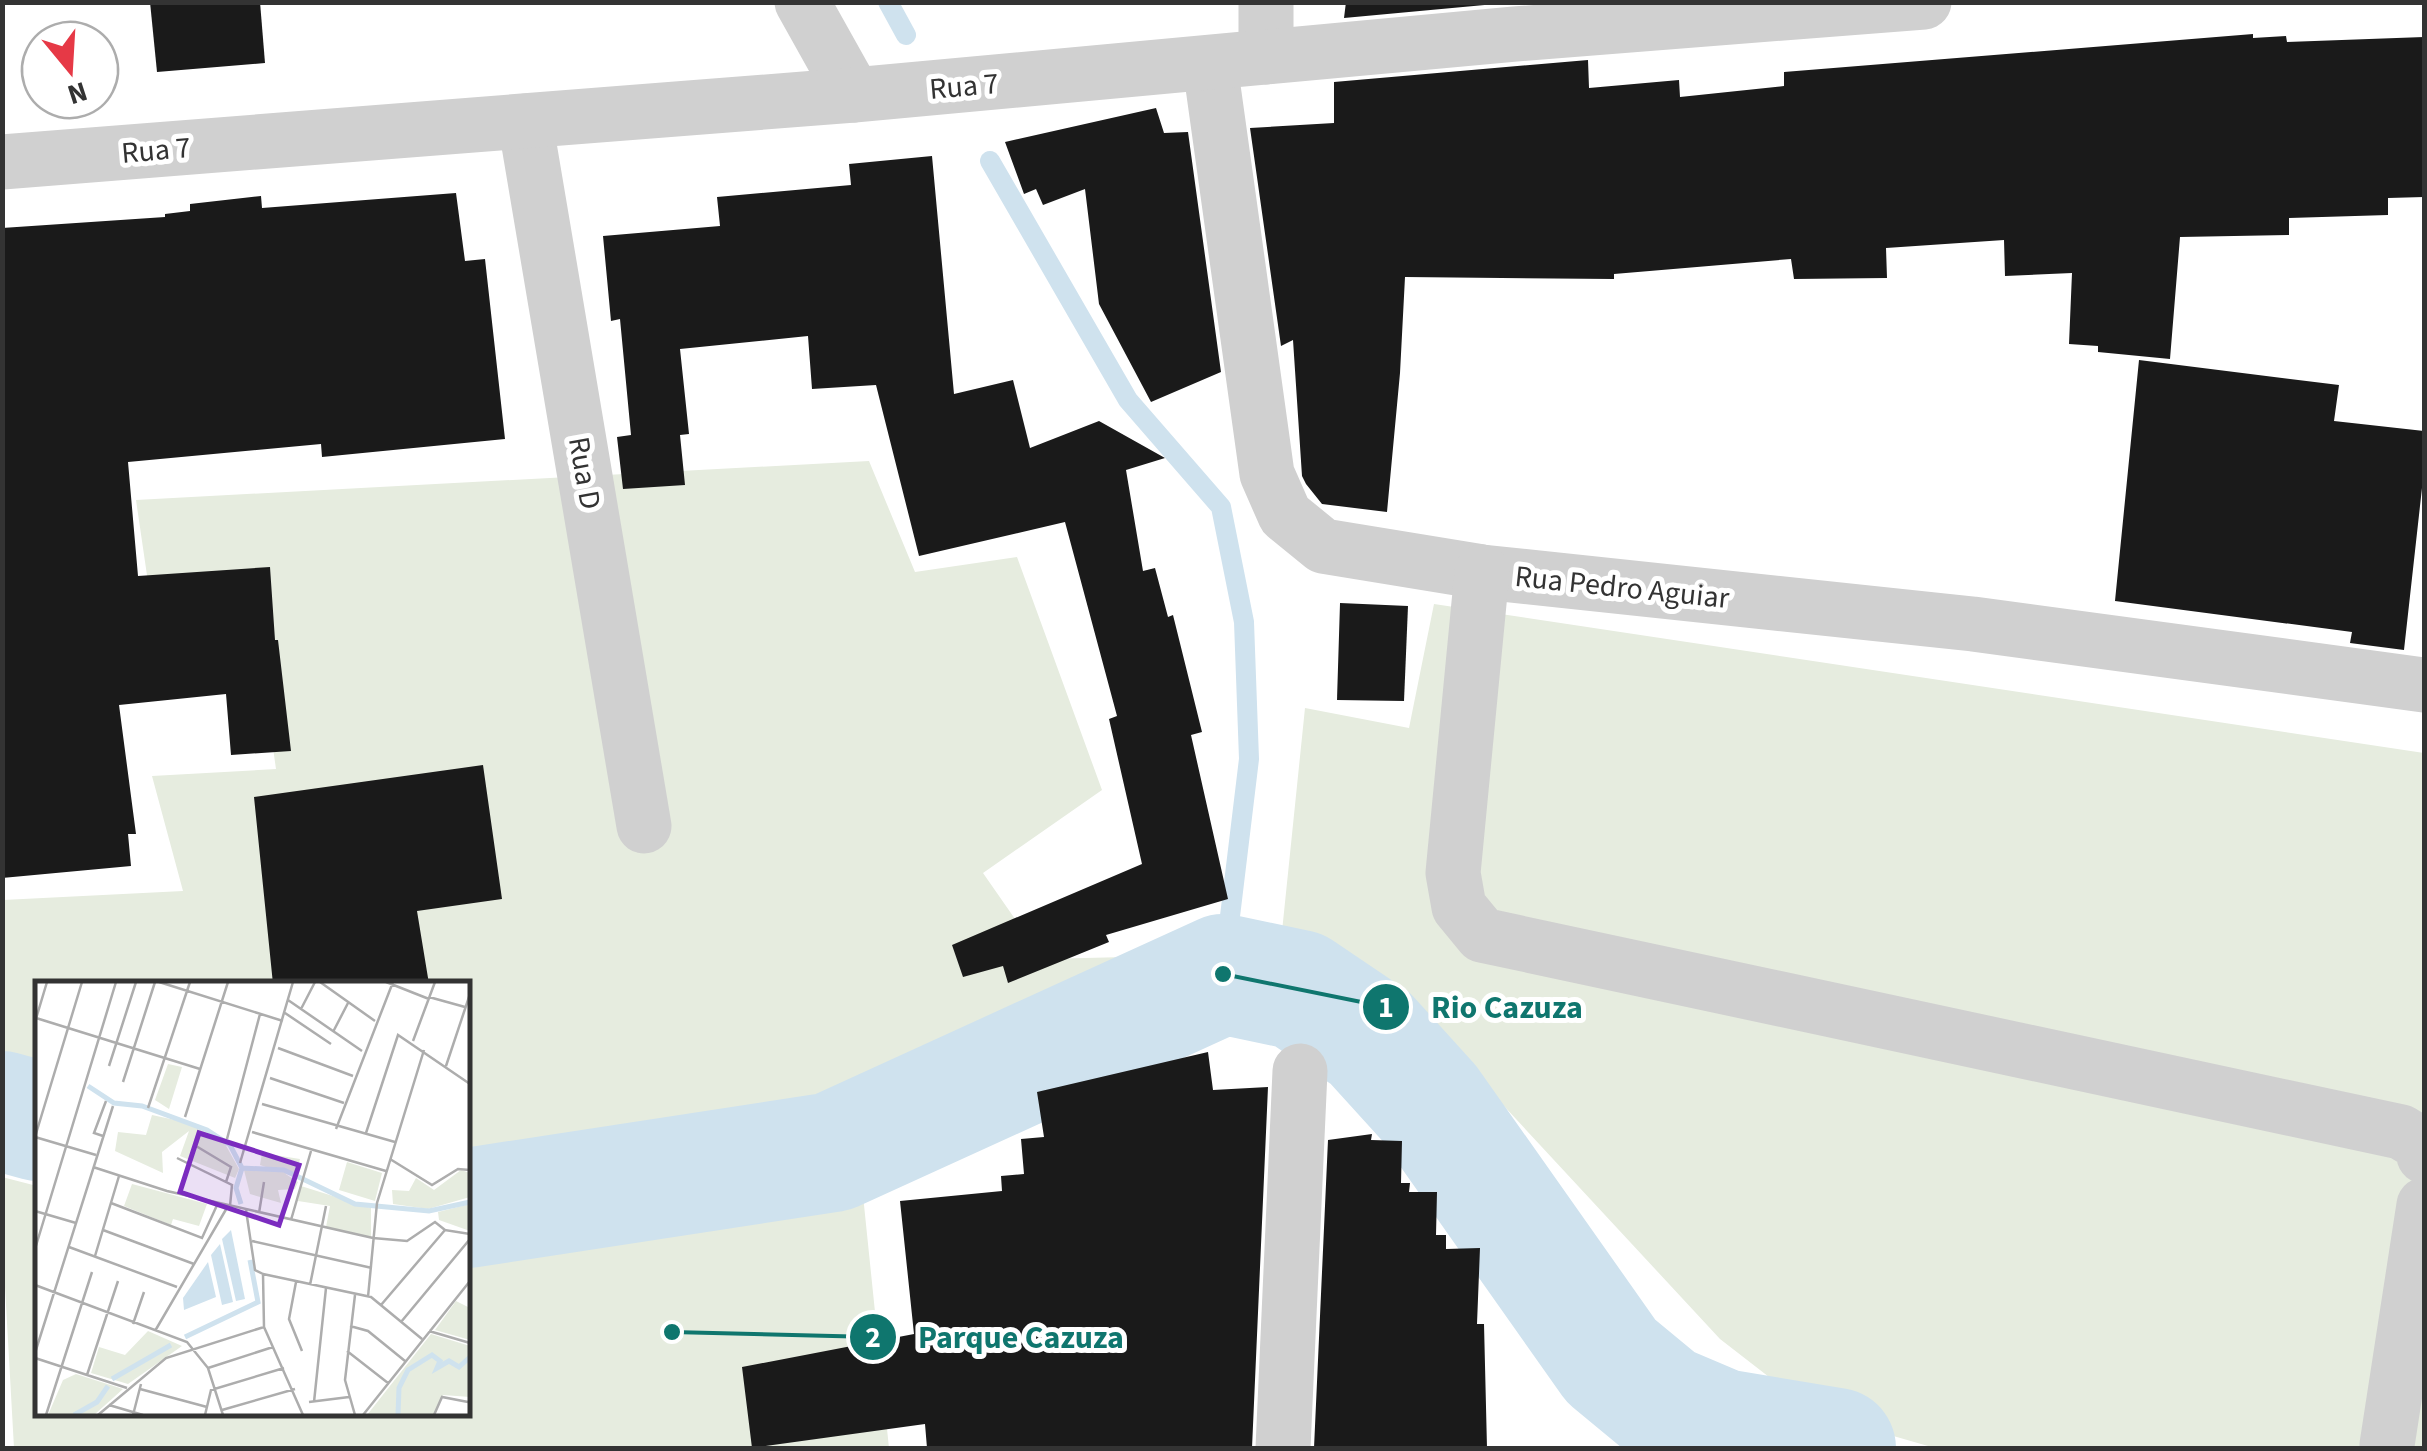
<svg xmlns="http://www.w3.org/2000/svg" width="2427" height="1451" viewBox="0 0 2427 1451" font-family="'Source Sans 3',sans-serif">
<rect width="100%" height="100%" fill="#fff"/>
<g fill="#e6ecdf">
<polygon points="869,461 915,572 1017,557 1102,790 983,873 1043,959 1168,956 756,1130 468,1179 468,984 38,984 37,1144 3,1128 3,900 183,891 152,776 276,769 249,579 149,589 136,500"/>
<polygon points="1434,604 2424,753 2424,1448 1935,1448 1817,1414 1720,1339 1464,1063 1280,951 1305,708 1409,728"/>
<polygon points="860,1166 889,1448 14,1448 3,1251 2,1177 37,1186 38,1414 468,1414 468,1224"/>
</g>
<g fill="none" stroke-linecap="round" stroke-linejoin="round">
<g stroke="#cfe2ee" stroke-width="20">
<polyline points="888,2 906,35"/>
<polyline points="990,161 1128,400 1221,507 1244,622 1249,759 1223,974"/>
</g>
<g stroke="#cfe2ee" stroke-width="120">
<polyline points="2,1111 38,1121"/>
<polyline points="468,1208 833,1152 1223,974 1299,990 1370,1038 1429,1103 1611,1361 1663,1404 1722,1429 1836,1448"/>
</g>
</g>
<g fill="#1a1a1a">
<polygon points="150,2 260,2 265,63 157,72"/>
<polygon points="1346,2 1517,2 1344,18"/>
<polygon points="2253,34 2253,38 2286,36 2287,42 2424,37 2424,197 2388,198 2388,215 2289,218 2289,235 2180,237 2170,359 2098,352 2098,346 2069,344 2072,273 2005,276 2004,240 1886,248 1887,278 1794,279 1791,259 1614,274 1614,279 1405,277 1400,373 1387,512 1322,504 1306,484 1302,476 1293,340 1281,346 1250,128 1334,123 1334,82 1588,60 1589,88 1679,80 1680,97 1784,86 1784,72"/>
<polygon points="1156,108 1164,133 1188,132 1221,372 1151,402 1099,304 1085,189 1043,205 1036,189 1024,194 1005,142"/>
<polygon points="932,156 954,394 1013,380 1030,448 1099,421 1165,458 1126,470 1143,571 1155,568 1168,617 1173,615 1202,732 1191,735 1228,899 1106,935 1109,942 1008,983 1003,966 963,977 952,945 1142,864 1109,719 1117,716 1065,522 919,556 876,385 812,389 808,336 680,349 689,434 680,435 685,485 623,489 617,437 631,435 620,319 611,321 603,236 720,226 717,197 851,185 849,164"/>
<polygon points="456,193 465,261 485,259 505,439 322,457 321,444 128,462 138,576 270,567 275,640 278,640 291,751 231,755 226,694 119,705 136,834 128,834 131,866 2,878 2,228 165,217 165,214 190,211 190,204 261,196 262,208"/>
<polygon points="2139,360 2339,385 2334,421 2424,431 2424,470 2404,650 2350,643 2352,632 2115,601"/>
<polygon points="1340,603 1408,606 1404,701 1337,700"/>
<polygon points="483,765 502,899 417,911 429,984 273,984 254,797"/>
<polygon points="1208,1052 1213,1090 1268,1087 1252,1448 927,1448 925,1424 752,1448 742,1367 914,1334 900,1201 1002,1191 1001,1176 1024,1174 1021,1139 1044,1137 1037,1092"/>
<polygon points="1372,1134 1371,1140 1402,1141 1401,1183 1410,1183 1409,1192 1437,1192 1436,1235 1446,1235 1446,1249 1480,1248 1477,1324 1484,1324 1487,1448 1314,1448 1328,1140"/>
</g>
<g fill="none" stroke-linecap="round" stroke-linejoin="round">
<g stroke="#d0d0d0" stroke-width="55">
<polyline points="802,2 854,95"/>
<polyline points="1266,2 1266,57"/>
<polyline points="1210,65 1267,474 1285,515 1323,546 1482,572 1973,624 2424,685"/>
<polyline points="525,121 644,826"/>
<polyline points="2,162 854,95 1515,34 1924,2"/>
<polyline points="1482,572 1453,873 1459,907 1482,935 2401,1132 2423,1145 2424,1156"/>
<polyline points="2387,1445 2424,1205"/>
<polyline points="1283,1448 1300,1071"/>
</g>
</g>
<g text-anchor="middle" stroke-width="10" stroke-linejoin="round" paint-order="stroke">
<g font-size="30" fill="#333" stroke="#fff">
<text transform="translate(964 86) rotate(-5)" y="10">Rua 7</text>
<text transform="translate(156 150) rotate(-5)" y="10">Rua 7</text>
<text transform="translate(585 473) rotate(80)" y="10">Rua D</text>
<text transform="translate(1622 587) rotate(6)" y="10">Rua Pedro Aguiar</text>
</g>
</g>
<g transform="translate(35 981)">
<rect width="435" height="435" fill="#fff"/>
<path d="M133,83L147,86L134,128L120,119ZM117,134L154,142L189,161L204,188L200,197L145,175L154,150L127,171L128,192L80,170L83,151L111,154ZM227,172L265,178L260,196L225,184ZM312,181L347,192L340,220L304,209ZM209,189L246,190L263,201L260,208L243,209L246,222L215,213ZM426,189L435,192V216L393,228L358,223L357,209L374,210L381,197L399,209ZM97,203L172,223L164,245L138,238L136,244L89,225ZM266,205L336,227V256L291,246L295,225L263,220ZM435,223V250L404,239L403,231ZM421,320L435,327V359L400,349ZM113,350L147,365L93,403L56,392L64,366L90,374ZM396,353L435,365V416L408,414L400,434H332ZM41,393L88,408L59,434H13L28,399Z" fill="#e6ecdf"/>
<path d="M196,249L210,318L201,320L187,258ZM185,263L198,321L187,324L176,274ZM173,281L181,316L149,329L148,317Z" fill="#cfe2ee"/>
<path fill="none" stroke="#cfe2ee" stroke-width="5" d="M53,105L79,122L107,125L172,149L195,164L207,187L249,189L320,223L394,230L435,221M206,223L201,207L207,187M150,356L223,321L215,279M77,398L136,364M39,434L62,421L73,405M363,434L364,407L373,389L397,374L405,380L402,387L414,380L424,386L435,376"/>
<path fill="none" stroke="#adadad" stroke-width="2.5" d="M124,1L248,40M285,1L340,40M351,1L394,18M394,16L430,26M253,19L327,70M266,28L280,1M250,32L296,63M1,37L165,88M0,41L12,1M298,51L313,22M378,60L400,1M243,67L318,95M74,85L101,1M411,85L435,13M235,97L309,122M88,101L120,1M227,123L360,161M113,127L155,1M150,136L193,1M301,148L358,1M217,151L351,190M331,152L363,54L435,103M165,153L161,165L196,186L191,201M68,155L59,152L71,120M0,156L47,1M0,156L61,174M192,158L225,33M142,177L197,204L195,225M355,178L397,204L423,188L435,189M205,182L258,1M58,186L132,210L338,257L372,260L400,241L410,249M76,222L167,257L183,222M211,229L220,289L228,293M0,230L41,242M224,232L229,201M256,239L276,170M68,249L159,283M217,260L337,287M34,266L142,306M0,268L81,1M60,275L84,195M228,293L336,316L387,358M228,293L229,346L268,434M261,301L254,338L267,370M0,304L152,361L173,387L188,434M275,304L291,225M333,316L342,222L389,69M346,324L410,249L435,253M366,341L435,258M98,343L109,311M315,345L333,350L370,380M120,350L193,225M394,350L435,362M312,370L353,402M0,372L78,125M0,377L92,407M173,387L238,366M52,394L83,300M105,408L172,426M274,421L314,416M279,421L291,307M74,424L108,434M187,429L260,408M11,434L57,291M63,434L131,377L229,346M98,434L106,403M170,434L176,409L249,387M320,434L310,399L320,314M328,434L435,300M399,434L407,416L433,421"/>
<path fill="#7b2cbf" fill-opacity="0.15" stroke="#7b2cbf" stroke-width="5" d="M164,152L264,184L244,244L145,211Z"/>
<rect width="435" height="435" fill="none" stroke="#333" stroke-width="5"/>
</g>
<path fill="none" stroke="#0f766e" stroke-width="4" d="M1223 974L1386 1007M672 1332L873 1337"/>
<g fill="#0f766e" stroke="#fff" stroke-width="4">
<circle cx="1223" cy="974" r="10"/>
<circle cx="672" cy="1332" r="10"/>
<circle cx="1386" cy="1007" r="25"/>
<circle cx="873" cy="1337" r="25"/>
</g>
<g font-size="30" text-anchor="middle" font-weight="bold" fill="#fff">
<text x="1386" y="1017">1</text>
<text x="873" y="1347">2</text>
</g>
<g font-size="32" text-anchor="middle" font-weight="bold" fill="#0f766e" stroke="#fff" stroke-width="10" stroke-linejoin="round" paint-order="stroke">
<text x="1507" y="1018">Rio Cazuza</text>
<text x="1021" y="1348">Parque Cazuza</text>
</g>
<rect width="2427" height="1451" fill="none" stroke="#333333" stroke-width="10"/>
<g transform="translate(70 70) rotate(162)"><circle r="48" fill="#ffffff" stroke="#adadad" stroke-width="2.5"/>
<path d="M0-8L18 38L0 25L-18 38Z" fill="#e63946"/>
<text y="-15" font-size="28" font-weight="bold" text-anchor="middle" fill="#333333">N</text>
</g>
</svg>
